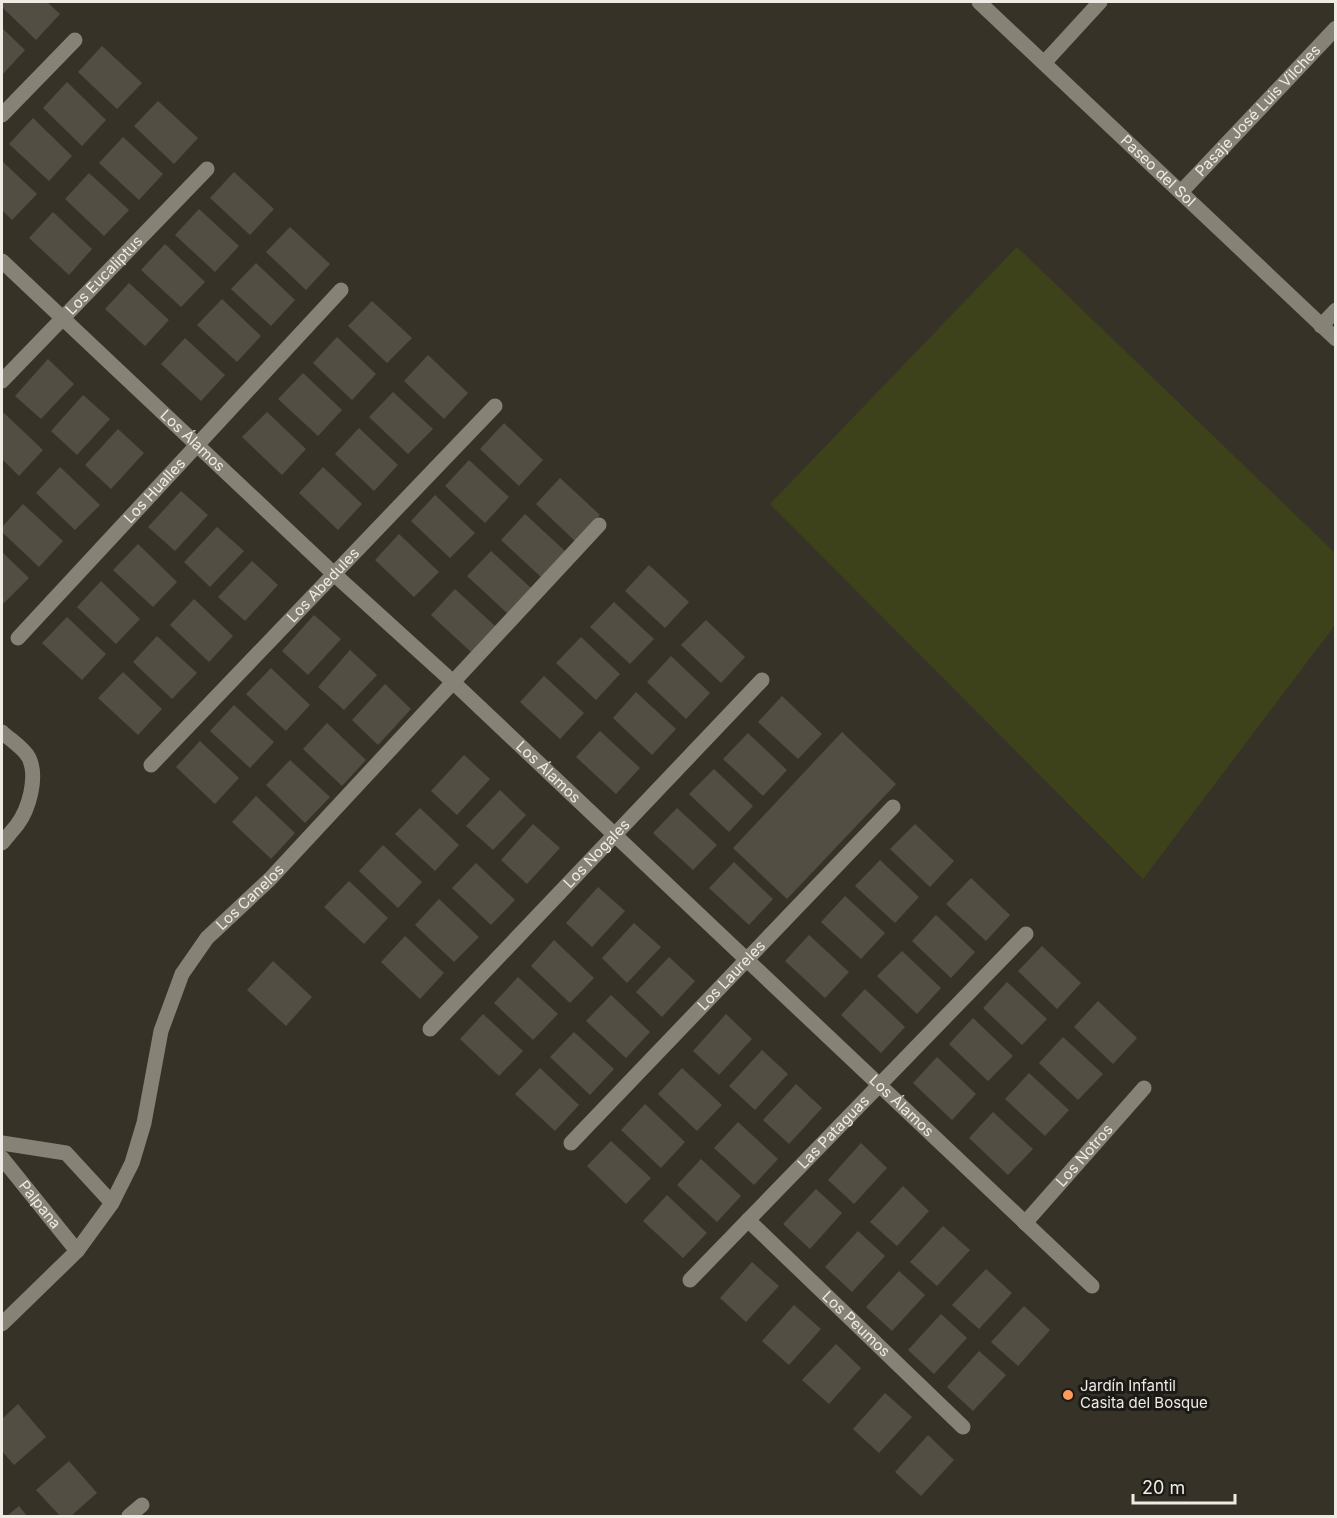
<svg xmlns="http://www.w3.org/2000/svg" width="1337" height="1518" viewBox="0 0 1337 1518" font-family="Inter,sans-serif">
<rect width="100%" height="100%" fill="#373228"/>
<polygon fill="#3e421a" points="1017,247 1335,553 1335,625 1143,879 770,504"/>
<g fill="#524e43">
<polygon points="2,2 47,2 60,14 36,40 2,7"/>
<polygon points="2,28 25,50 2,75"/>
<polygon points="102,46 142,83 117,109 78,72"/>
<polygon points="67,82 106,120 82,146 43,108"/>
<polygon points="158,101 198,138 174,164 134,126"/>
<polygon points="33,118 72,156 49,181 9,144"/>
<polygon points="123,137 163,174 139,200 99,163"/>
<polygon points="2,161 37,194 12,220 2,210"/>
<polygon points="234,172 274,209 250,235 210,198"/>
<polygon points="89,173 129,210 104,236 65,199"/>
<polygon points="199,209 239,246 215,272 175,235"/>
<polygon points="53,212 92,249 69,275 29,238"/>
<polygon points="290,227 330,264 306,290 266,252"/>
<polygon points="165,244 205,282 181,307 141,270"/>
<polygon points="256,263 295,300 271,326 231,289"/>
<polygon points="129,283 169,320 145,346 105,309"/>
<polygon points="222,299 261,336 237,362 197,325"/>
<polygon points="372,301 412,338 387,363 348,326"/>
<polygon points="337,337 376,374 352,400 313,363"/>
<polygon points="185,338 225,375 201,401 161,364"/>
<polygon points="428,355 468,393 444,419 404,381"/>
<polygon points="48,359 74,384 41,419 15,396"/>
<polygon points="303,373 342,410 318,436 278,399"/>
<polygon points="393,392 433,429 408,454 369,417"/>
<polygon points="83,395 110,419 77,455 51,431"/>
<polygon points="267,412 306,449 282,475 242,437"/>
<polygon points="4,413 43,450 19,476 2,459 2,415"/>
<polygon points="504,423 543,460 519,486 480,449"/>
<polygon points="359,428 398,465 374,491 335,454"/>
<polygon points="118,429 144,453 111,489 85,465"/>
<polygon points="469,460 509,497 485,523 445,486"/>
<polygon points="60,467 100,505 75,530 36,493"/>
<polygon points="323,467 362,504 338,530 299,493"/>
<polygon points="560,478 600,515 575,541 536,504"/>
<polygon points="181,491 208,515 175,551 148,527"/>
<polygon points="435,495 475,533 450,558 411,521"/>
<polygon points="23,504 63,541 39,567 2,532 2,527"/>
<polygon points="525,514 565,551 541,577 501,540"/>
<polygon points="217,527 244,551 210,587 184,562"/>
<polygon points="399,534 439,572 414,597 375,560"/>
<polygon points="138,544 177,582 153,607 113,570"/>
<polygon points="491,551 531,588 507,613 467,576"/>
<polygon points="2,552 29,578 4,603 2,601"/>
<polygon points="252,561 278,585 245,621 218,597"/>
<polygon points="649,565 689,602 665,628 625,591"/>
<polygon points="101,581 140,619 116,644 77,607"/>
<polygon points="455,589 495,626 471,652 431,615"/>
<polygon points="194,599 233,636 209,662 170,625"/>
<polygon points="614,602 654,639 630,664 590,627"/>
<polygon points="314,615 341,639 308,675 282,651"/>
<polygon points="67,617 106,654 82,680 42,643"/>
<polygon points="706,620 745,657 721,683 681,645"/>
<polygon points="157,636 197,673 172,699 133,662"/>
<polygon points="581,637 620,674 596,700 556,663"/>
<polygon points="350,650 377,675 344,710 318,687"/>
<polygon points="671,656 710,693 686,719 647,682"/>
<polygon points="271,668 310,705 286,731 246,694"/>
<polygon points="123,672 162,709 138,735 98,698"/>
<polygon points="544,676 584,713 560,739 520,702"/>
<polygon points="385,684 411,709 378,745 352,720"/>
<polygon points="636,692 676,729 652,755 613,718"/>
<polygon points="782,696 822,734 798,759 758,722"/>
<polygon points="234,705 274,742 250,768 210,731"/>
<polygon points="327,723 366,760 342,786 303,749"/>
<polygon points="600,731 640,768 616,794 576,757"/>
<polygon points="842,732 896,784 787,899 733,848"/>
<polygon points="748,733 787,770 763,796 723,759"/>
<polygon points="200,741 239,778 215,804 176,767"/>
<polygon points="464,755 490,779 457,815 431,791"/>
<polygon points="290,760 330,797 305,823 266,785"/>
<polygon points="714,769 753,806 729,832 689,794"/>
<polygon points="500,790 526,815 493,850 466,826"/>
<polygon points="256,796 295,833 271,859 232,822"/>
<polygon points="420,808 459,845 435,871 395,834"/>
<polygon points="677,808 717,845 693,870 653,833"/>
<polygon points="533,824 560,848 527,884 501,860"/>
<polygon points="915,824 954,861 930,887 890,849"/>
<polygon points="383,845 422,882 398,908 359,871"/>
<polygon points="880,860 919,897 895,923 855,886"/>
<polygon points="734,862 773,899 749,925 709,888"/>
<polygon points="476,863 515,900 491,925 452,888"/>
<polygon points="971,878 1010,915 986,941 946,904"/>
<polygon points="349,881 388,918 364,944 324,907"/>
<polygon points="598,887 625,911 592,947 566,923"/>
<polygon points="845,896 885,933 861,959 821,922"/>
<polygon points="439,899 479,937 454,962 415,925"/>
<polygon points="936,915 975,952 951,978 912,941"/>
<polygon points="634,923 661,947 627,983 602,958"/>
<polygon points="809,935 849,972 825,998 785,961"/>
<polygon points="405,936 444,973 420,999 381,962"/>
<polygon points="554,940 594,978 570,1003 531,966"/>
<polygon points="1042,946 1081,983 1057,1009 1018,971"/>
<polygon points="902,951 941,988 917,1014 877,976"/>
<polygon points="669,957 695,981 662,1017 636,992"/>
<polygon points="273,961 312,997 286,1026 247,990"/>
<polygon points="518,977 558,1014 533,1040 494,1003"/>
<polygon points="1007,982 1047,1019 1022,1045 983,1008"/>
<polygon points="865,989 905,1027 881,1053 841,1015"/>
<polygon points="611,995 650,1032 626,1058 586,1021"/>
<polygon points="1098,1001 1137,1038 1113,1064 1074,1027"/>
<polygon points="483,1014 523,1051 499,1076 460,1039"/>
<polygon points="726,1014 752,1039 719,1075 693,1051"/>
<polygon points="973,1018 1013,1056 988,1081 949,1044"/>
<polygon points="574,1032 614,1069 590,1095 550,1057"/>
<polygon points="1063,1037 1103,1074 1078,1100 1039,1063"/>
<polygon points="762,1050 788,1074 755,1110 729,1086"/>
<polygon points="937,1057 976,1094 952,1120 913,1083"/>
<polygon points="540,1068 579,1105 555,1131 515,1094"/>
<polygon points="682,1068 722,1105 697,1131 658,1094"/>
<polygon points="1029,1073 1069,1110 1045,1136 1005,1099"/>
<polygon points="796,1084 822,1108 789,1144 763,1120"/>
<polygon points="645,1104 685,1142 661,1168 621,1130"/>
<polygon points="993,1112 1033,1149 1008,1175 969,1138"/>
<polygon points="738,1122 778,1159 754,1185 714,1148"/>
<polygon points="611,1141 651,1178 626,1204 587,1166"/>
<polygon points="861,1143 887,1168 854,1204 828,1180"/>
<polygon points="701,1159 741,1196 717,1222 677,1185"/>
<polygon points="903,1186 929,1211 897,1246 870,1222"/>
<polygon points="816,1189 842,1213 810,1249 783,1224"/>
<polygon points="667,1195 707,1233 683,1258 643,1221"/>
<polygon points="943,1226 970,1250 937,1286 910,1262"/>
<polygon points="858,1231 885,1256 852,1292 825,1267"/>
<polygon points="752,1262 779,1286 746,1322 720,1298"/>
<polygon points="986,1269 1012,1293 979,1329 952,1305"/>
<polygon points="899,1271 925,1295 892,1331 866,1307"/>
<polygon points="794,1305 821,1329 789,1365 762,1341"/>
<polygon points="1024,1306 1050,1330 1018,1366 991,1342"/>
<polygon points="941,1314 967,1338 934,1374 908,1350"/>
<polygon points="836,1344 861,1368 829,1404 802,1380"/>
<polygon points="979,1351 1006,1375 973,1411 947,1387"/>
<polygon points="885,1393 912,1417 879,1453 853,1429"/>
<polygon points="18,1404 46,1437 14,1465 2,1451 2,1419"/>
<polygon points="928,1435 954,1460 921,1496 895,1472"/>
<polygon points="69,1461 97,1493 71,1516 60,1516 36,1490"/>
<polygon points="19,1506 27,1516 7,1516"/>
</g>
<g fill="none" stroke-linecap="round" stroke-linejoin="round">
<g stroke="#878276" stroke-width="15">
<path id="s1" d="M979,2L1336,339"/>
<polyline points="1044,63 1100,2"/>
<polyline points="2,115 75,40"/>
<path id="s2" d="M1181,192L1336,28"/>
<path id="s3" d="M2,261L334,574L453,682L1092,1286"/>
<polyline points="1321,326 1336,310"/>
<path id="s4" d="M2,381L207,169"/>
<path id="s5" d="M18,638L341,290"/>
<path d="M2,732C9,739 24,748 29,758C38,777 29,809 17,825C12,831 7,837 2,843"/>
<path id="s6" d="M151,765L495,406"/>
<path id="s7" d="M430,1029L762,680"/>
<polyline points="2,1143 66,1153 112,1203"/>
<path id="s8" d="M571,1143L893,807"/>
<path id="s9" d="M2,1158L77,1251"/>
<path id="s10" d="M748,1220L963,1427"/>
<path id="s11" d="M1025,1223L1144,1088"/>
<path id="s12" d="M690,1280L1026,934"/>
<path id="s13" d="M2,1324L77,1251L112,1203L132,1163L144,1123L161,1031L182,974L207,938L270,879L599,525"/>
<polyline points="129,1516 142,1505"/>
</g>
</g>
<circle fill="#fe9b58" stroke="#1c1a16" stroke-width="2" cx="1068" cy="1395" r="6"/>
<g text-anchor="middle" stroke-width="6" stroke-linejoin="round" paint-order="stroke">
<g font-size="15" fill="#eeebe4" stroke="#1c1a16">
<text dy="5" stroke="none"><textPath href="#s2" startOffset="112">Pasaje José Luis Vilches</textPath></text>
<text dy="5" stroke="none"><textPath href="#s1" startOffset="246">Paseo del Sol</textPath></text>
<text dy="5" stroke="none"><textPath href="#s4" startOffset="147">Los Eucaliptus</textPath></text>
<text dy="5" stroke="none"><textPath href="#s3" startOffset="262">Los Álamos</textPath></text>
<text dy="5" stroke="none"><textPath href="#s5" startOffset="201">Los Hualles</textPath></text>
<text dy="5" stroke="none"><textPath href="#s6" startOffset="249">Los Abedules</textPath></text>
<text dy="5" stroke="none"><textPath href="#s3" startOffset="748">Los Álamos</textPath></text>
<text dy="5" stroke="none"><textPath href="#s7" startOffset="242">Los Nogales</textPath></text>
<text dy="5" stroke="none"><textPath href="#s13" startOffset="508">Los Canelos</textPath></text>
<text dy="5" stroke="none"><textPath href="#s8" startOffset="232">Los Laureles</textPath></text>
<text dy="5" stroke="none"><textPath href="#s3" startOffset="1234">Los Álamos</textPath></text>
<text dy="5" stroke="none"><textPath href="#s12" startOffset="206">Las Pataguas</textPath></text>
<text dy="5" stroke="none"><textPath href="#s11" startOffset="90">Los Notros</textPath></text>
<text dy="5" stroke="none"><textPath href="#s9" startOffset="60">Palpana</textPath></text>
<text dy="5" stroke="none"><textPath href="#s10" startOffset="150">Los Peumos</textPath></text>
</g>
<g font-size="15" fill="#eeebe4" stroke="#1c1a16" text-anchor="start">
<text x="1080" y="1391">Jardín Infantil<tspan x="1080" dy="17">Casita del Bosque</tspan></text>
</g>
</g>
<rect width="1337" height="1518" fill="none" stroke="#eeebe4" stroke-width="6"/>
<path d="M1133 1494v9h102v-9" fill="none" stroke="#eeebe4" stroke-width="3"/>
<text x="1142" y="1494" font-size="18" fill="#eeebe4" stroke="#1c1a16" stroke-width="4.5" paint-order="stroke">20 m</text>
</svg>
